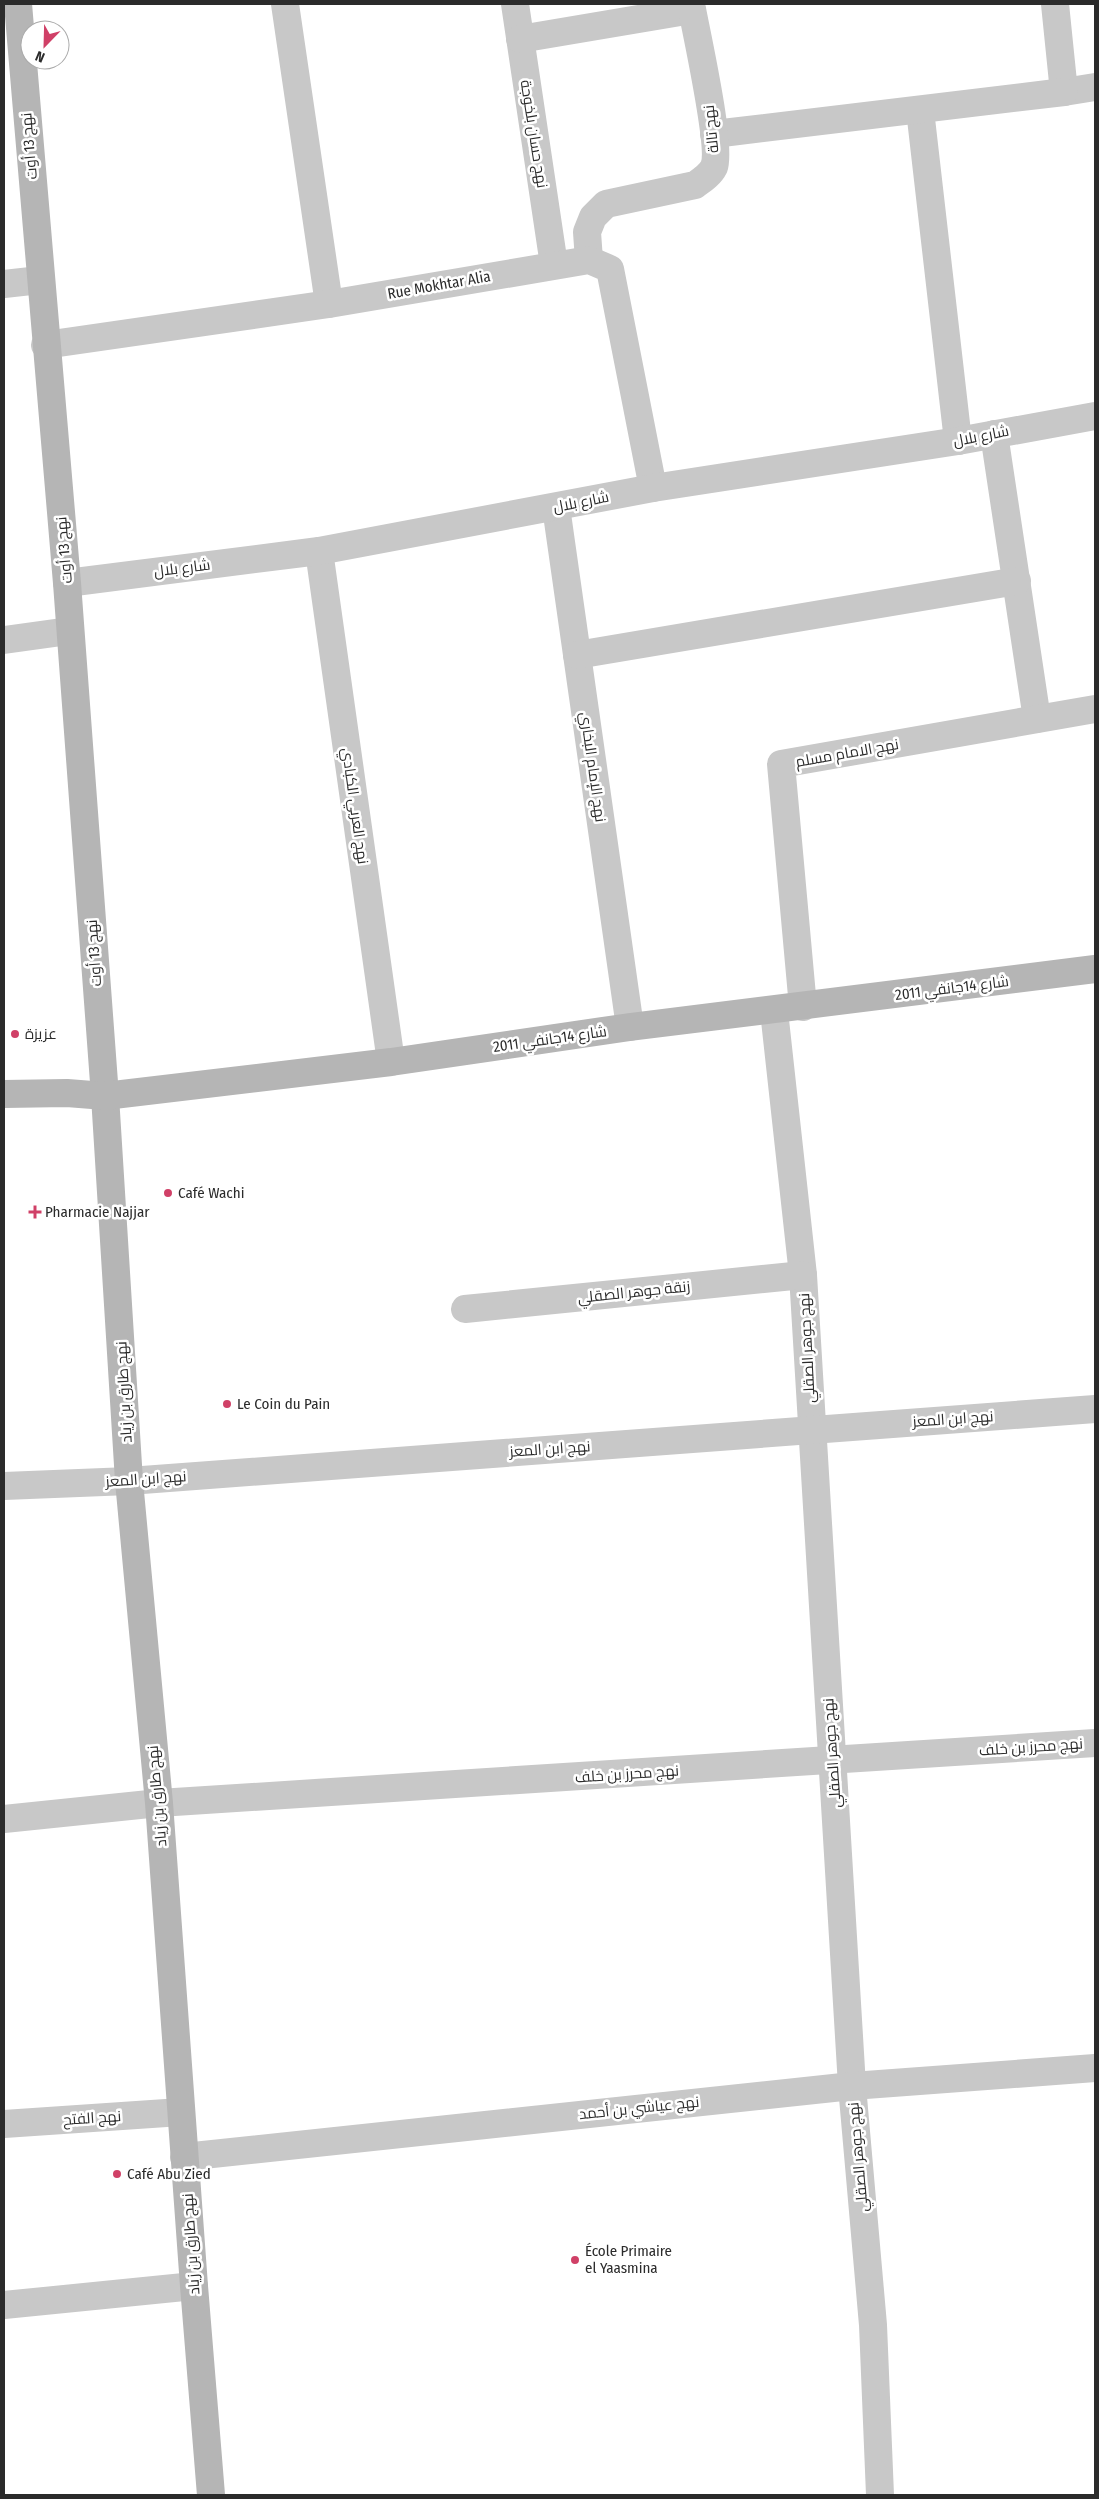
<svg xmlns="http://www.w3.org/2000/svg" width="1099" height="2499" viewBox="0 0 1099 2499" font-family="'Fira Sans Condensed',Cairo,sans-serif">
<rect width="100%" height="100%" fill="#fff"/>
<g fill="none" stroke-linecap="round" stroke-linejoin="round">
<g stroke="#c8c8c8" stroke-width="28">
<polyline points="285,4 329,304"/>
<polyline points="515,4 554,265"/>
<polyline points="1055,4 1064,92 1095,87"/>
<polyline points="520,39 692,10"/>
<polyline points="920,110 958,441"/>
<polyline points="714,134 1064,92"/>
<path d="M589,260L587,232L593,217L606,204L695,185C702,180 710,175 714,167C722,147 696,31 691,4"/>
<polyline points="4,284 40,280"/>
<polyline points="45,345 329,304 589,260 610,269 653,488"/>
<polyline points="994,434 1037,719"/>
<polyline points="556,507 630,1027"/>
<polyline points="319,551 391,1062"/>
<polyline points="67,583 319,551 653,488 958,441 1095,416"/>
<polyline points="4,640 69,631"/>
<polyline points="577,655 1017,581"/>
<polyline points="803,1007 781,764 1095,709"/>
<polyline points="774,1011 803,1275 852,2086 873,2325 880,2495"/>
<polyline points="465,1309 803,1275"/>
<polyline points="4,1486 129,1481 1095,1409"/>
<polyline points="4,1819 159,1803 1095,1743"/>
<polyline points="4,2124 181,2112"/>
<polyline points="184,2157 852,2086 1095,2068"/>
<polyline points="4,2305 194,2286"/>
</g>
<g stroke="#b5b5b5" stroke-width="28">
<polyline points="18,4 67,583 105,1096 129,1481 159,1803 194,2286 211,2495"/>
<polyline points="4,1094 67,1093 105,1096 391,1062 630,1027 1095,969"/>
</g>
</g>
<g fill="#d04067" stroke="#fff" stroke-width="2">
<circle cx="15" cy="1034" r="5"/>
<circle cx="168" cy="1193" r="5"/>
<path d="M32.5 1204.5h5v5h5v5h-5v5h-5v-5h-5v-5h5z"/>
<circle cx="227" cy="1404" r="5"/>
<circle cx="117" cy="2174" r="5"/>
<circle cx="575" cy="2260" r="5"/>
</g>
<g text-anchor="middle" stroke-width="5" stroke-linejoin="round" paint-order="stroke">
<g font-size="15" fill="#2b2b2b" stroke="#fff">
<text transform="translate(711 129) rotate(-96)" y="5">نهج تالة</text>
<text transform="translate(534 134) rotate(81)" y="5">نهج حسان بلخوجة</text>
<text transform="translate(29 146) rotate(-95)" y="5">نهج 13 أوت</text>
<text transform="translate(439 285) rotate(-10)" y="5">Rue Mokhtar Alia</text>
<text transform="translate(981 436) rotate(-11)" y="5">شارع بلال</text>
<text transform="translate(581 502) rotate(-11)" y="5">شارع بلال</text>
<text transform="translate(64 550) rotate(-95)" y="5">نهج 13 أوت</text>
<text transform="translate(182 568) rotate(-7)" y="5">شارع بلال</text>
<text transform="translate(847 753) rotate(-10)" y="5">نهج الامام مسلم</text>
<text transform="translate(593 767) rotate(82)" y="5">نهج الإمام البخاري</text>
<text transform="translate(355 806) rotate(82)" y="5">نهج العربي الكبادي</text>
<text transform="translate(94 953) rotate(-94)" y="5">نهج 13 أوت</text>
<text transform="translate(952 988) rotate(-7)" y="5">شارع 14جانفي 2011</text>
<text transform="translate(550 1039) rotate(-8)" y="5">شارع 14جانفي 2011</text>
<text transform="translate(634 1292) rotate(-6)" y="5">زنقة جوهر الصقلي</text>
<text transform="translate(807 1348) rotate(-93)" y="5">نهج جوهر الصقلي</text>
<text transform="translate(124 1392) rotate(-93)" y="5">نهج طارق بن زياد</text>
<text transform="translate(953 1419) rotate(-4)" y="5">نهج ابن المعز</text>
<text transform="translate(550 1449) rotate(-4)" y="5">نهج ابن المعز</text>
<text transform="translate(146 1479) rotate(-4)" y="5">نهج ابن المعز</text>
<text transform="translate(1031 1747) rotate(-4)" y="5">نهج محرز بن خلف</text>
<text transform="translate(832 1753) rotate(-94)" y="5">نهج جوهر الصقلي</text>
<text transform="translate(627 1774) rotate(-4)" y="5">نهج محرز بن خلف</text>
<text transform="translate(157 1796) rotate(-95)" y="5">نهج طارق بن زياد</text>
<text transform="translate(639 2108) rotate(-6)" y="5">نهج عياشي بن أحمد</text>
<text transform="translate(92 2118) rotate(-4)" y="5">نهج الفتح</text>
<text transform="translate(858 2157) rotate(-95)" y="5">نهج جوهر الصقلي</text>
<text transform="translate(191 2244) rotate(-94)" y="5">نهج طارق بن زياد</text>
</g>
<g font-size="15" fill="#2b2b2b" stroke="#fff" text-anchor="start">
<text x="25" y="1039">عزيزة</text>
<text x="178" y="1198">Café Wachi</text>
<text x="45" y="1217">Pharmacie Najjar</text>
<text x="237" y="1409">Le Coin du Pain</text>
<text x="127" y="2179">Café Abu Zied</text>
<text x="585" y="2256">École Primaire<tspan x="585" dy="17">el Yaasmina</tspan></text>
</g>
</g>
<rect width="1099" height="2499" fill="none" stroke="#2b2b2b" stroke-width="10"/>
<g transform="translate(45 45) rotate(203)"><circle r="24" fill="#ffffff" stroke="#aaaaaa"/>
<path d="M0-4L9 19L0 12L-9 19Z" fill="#d04067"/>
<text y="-8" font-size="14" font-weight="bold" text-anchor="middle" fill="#2b2b2b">N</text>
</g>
</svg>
